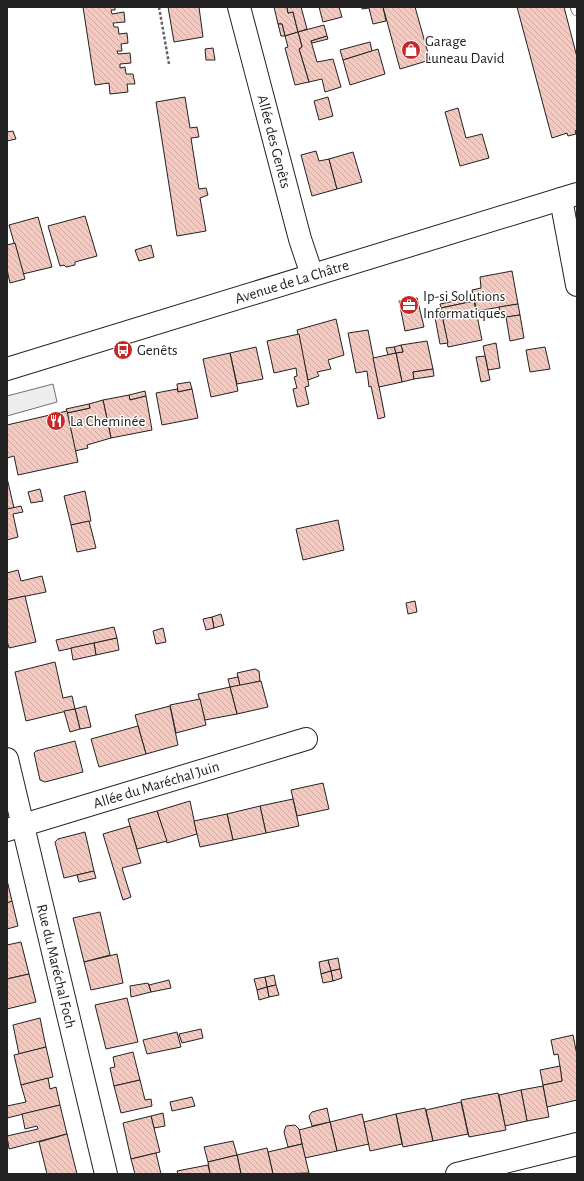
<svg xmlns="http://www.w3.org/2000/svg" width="584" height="1181" viewBox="0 0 584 1181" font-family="'Alegreya Sans',sans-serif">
<defs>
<pattern id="building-back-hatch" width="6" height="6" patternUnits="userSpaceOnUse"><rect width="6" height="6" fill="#f3c9c0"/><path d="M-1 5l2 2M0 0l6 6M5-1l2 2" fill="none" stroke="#d0aca5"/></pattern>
</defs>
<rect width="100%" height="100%" fill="#fff"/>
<polygon fill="#ededed" stroke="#6f6f6f" points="53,384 57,402 7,416 7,396"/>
<g fill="url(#building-back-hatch)" stroke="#222">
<polygon points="83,7 115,7 115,10 111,10 112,14 124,12 125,22 113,23 114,27 118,27 119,34 127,33 128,43 121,44 122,51 117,51 118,54 130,53 131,63 120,64 120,68 125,67 126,74 133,74 135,84 127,84 128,92 110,94 109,83 95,85"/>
<polygon points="168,7 199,7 203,37 174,42"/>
<polygon points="274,7 287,7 288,13 293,12 298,32 285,36 282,24 278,24"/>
<polygon points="287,7 301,7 307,29 298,32 293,12 288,13"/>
<polygon points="319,7 339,7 342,17 323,22"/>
<polygon points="362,7 383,7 386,21 373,24 369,8 362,9"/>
<polygon points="383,7 415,7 430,60 400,69"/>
<polygon points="517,7 564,7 577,57 577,130 575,131 576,134 568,136 567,133 552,138"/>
<polygon points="278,24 282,24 285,36 281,36"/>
<polygon points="324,25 327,36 311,41 317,62 333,59 341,87 325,92 322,79 309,82 299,49 302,47 298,32"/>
<polygon points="298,32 302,47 299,49 309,82 295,85 285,48 288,47 285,36"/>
<polygon points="327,36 328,39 312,43 311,41"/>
<polygon points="370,42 372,51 343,60 340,50"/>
<polygon points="213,48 215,60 206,60 205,49"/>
<polygon points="378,49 385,74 350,85 343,60"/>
<polygon points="185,97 190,128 197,127 199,137 191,138 199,189 206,188 208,195 200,198 206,231 177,236 156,102"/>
<polygon points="328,97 333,116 319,120 314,101"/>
<polygon points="458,108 466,138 482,134 489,158 460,166 445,112"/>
<polygon points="13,131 16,139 7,141 7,132"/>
<polygon points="316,151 319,161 329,159 337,189 312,196 301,155"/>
<polygon points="353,152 362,182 337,189 329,159"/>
<polygon points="85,216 97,256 75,262 75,265 66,267 64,265 60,266 48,226"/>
<polygon points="38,217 52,267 23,274 9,225"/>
<polygon points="15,243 25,279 10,283 7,270 7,245"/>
<polygon points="151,245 154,257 139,261 135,250"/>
<polygon points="512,271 518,304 477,311 472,290 481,288 480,277"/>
<polygon points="474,297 474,301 441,308 440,304"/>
<polygon points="417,298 424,327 405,331 399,301"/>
<polygon points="474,301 482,340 448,347 441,308"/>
<polygon points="518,304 520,315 501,318 499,307"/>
<polygon points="441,311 448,343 440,344 434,312"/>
<polygon points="520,315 524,338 510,341 506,317"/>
<polygon points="336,319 344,355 328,360 331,369 317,372 319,376 308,380 297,330"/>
<polygon points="368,330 385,417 378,419 371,386 369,387 367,371 356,373 348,333"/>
<polygon points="299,334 309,386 305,387 309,404 297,407 293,389 297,388 294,377 297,376 296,368 274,373 267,341"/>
<polygon points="427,341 433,369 413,372 414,379 402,382 396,353 403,352 401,345"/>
<polygon points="496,343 500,368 488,370 483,346"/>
<polygon points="401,345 403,352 396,353 394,347"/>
<polygon points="256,347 263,379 237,384 230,353"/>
<polygon points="394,347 396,353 388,355 386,348"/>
<polygon points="545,347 550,369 530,372 526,350"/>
<polygon points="230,353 238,391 211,397 203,359"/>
<polygon points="396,353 402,382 379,387 373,358"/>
<polygon points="485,356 490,380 481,382 476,357"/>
<polygon points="433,369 434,376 414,379 413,372"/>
<polygon points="190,382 192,389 178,392 177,384"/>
<polygon points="177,389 178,392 192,389 198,418 162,425 156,393"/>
<polygon points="145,391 146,396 130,400 129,395"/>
<polygon points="129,395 130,400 146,396 152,430 111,438 103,400"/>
<polygon points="103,400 111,438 87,445 88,448 75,451 67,413 90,408 89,404"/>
<polygon points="89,404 90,408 67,413 66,409"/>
<polygon points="67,411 78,462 18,475 14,456 7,458 7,425"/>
<polygon points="7,478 14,508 7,509"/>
<polygon points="40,489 43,501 31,503 28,492"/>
<polygon points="85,491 91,521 71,525 64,496"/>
<polygon points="21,506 23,512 13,514 18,537 7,540 7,509"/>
<polygon points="338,520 344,550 303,560 296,529"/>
<polygon points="89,521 96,548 77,552 71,525"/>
<polygon points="18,570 21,581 42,576 46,592 7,600 7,573"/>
<polygon points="25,596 36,642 9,648 7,641 7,600"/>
<polygon points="415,601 417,612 408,614 406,603"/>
<polygon points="221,614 224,625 214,628 212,617"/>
<polygon points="212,617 214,628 206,630 203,619"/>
<polygon points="114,627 117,638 59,651 56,640"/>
<polygon points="163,628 166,642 156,644 153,631"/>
<polygon points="117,638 119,650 96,655 94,643"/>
<polygon points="94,643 96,655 73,660 71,648"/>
<polygon points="55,662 63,698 72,696 75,709 26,721 15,672"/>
<polygon points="255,669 259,671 260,681 240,686 237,673"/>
<polygon points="238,677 240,686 230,687 228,679"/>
<polygon points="261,681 268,707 237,714 230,687"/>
<polygon points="230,687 237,714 205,720 198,694"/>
<polygon points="200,699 206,725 176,733 170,705"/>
<polygon points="86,706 91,727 80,729 75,709"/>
<polygon points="170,706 178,745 146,754 135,715"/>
<polygon points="75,709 80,729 70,732 64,711"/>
<polygon points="138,726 146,754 99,767 91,739"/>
<polygon points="75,741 83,772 45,782 40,780 34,753 36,751"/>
<polygon points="323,783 329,809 297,816 291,790"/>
<polygon points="293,799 299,826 266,833 260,806"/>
<polygon points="190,801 197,834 167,843 157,811"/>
<polygon points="260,806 266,833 233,840 227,814"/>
<polygon points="157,811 167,841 137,849 128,819"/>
<polygon points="227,814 233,840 200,847 194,821"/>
<polygon points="130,826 141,863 122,868 131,897 123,900 103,834"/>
<polygon points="85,832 94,871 64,878 55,842 58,839"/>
<polygon points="94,871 96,878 79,882 77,875"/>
<polygon points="7,880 12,901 7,903"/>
<polygon points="12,901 18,926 7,929 7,903"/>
<polygon points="100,912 110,955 84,962 73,918"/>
<polygon points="21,942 29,974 7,979 7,945"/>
<polygon points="117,954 123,983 91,990 84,962"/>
<polygon points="338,958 340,969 331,971 328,960"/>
<polygon points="328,960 331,971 321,974 319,962"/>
<polygon points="340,969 342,978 333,981 331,971"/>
<polygon points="331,971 333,981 323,983 321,974"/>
<polygon points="29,974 36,1002 7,1009 7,979"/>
<polygon points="274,975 276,985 267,987 265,977"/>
<polygon points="265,977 267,987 257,990 254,979"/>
<polygon points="169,980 171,988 151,992 149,985"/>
<polygon points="148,983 151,992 131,997 130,986"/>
<polygon points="276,985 279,995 269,997 267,987"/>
<polygon points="267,987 269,997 259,1000 257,990"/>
<polygon points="127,998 138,1042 106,1049 95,1005"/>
<polygon points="40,1018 46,1047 19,1054 13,1025"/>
<polygon points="201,1029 203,1038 182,1043 179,1034"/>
<polygon points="177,1032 181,1047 147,1054 143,1040"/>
<polygon points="573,1035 577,1055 577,1100 547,1107 543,1085 562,1081 558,1054 554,1055 551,1040"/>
<polygon points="46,1047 53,1077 21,1085 14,1055"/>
<polygon points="133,1052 140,1080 114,1086 110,1068 115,1067 113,1057"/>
<polygon points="560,1066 562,1081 543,1085 540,1070"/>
<polygon points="48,1078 50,1089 56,1087 60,1105 7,1118 7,1106 26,1102 21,1085"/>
<polygon points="140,1080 145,1100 151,1099 152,1106 121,1113 114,1086"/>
<polygon points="543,1086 549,1117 527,1121 521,1090"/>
<polygon points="521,1090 527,1121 505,1126 499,1095"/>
<polygon points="498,1093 506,1130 469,1137 461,1100"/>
<polygon points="192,1097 195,1106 172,1111 170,1102"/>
<polygon points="461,1102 468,1134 433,1141 426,1110"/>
<polygon points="60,1105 67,1134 9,1149 7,1136 38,1129 37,1126 25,1129 22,1114"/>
<polygon points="327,1108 330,1122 312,1126 309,1116 312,1112"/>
<polygon points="425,1108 433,1141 403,1147 396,1114"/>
<polygon points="163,1113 165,1126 154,1128 151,1116"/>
<polygon points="362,1114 369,1144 337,1151 330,1122"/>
<polygon points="396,1114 402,1144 370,1151 364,1122"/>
<polygon points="151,1116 160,1152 131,1159 123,1123"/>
<polygon points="330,1122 337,1151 305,1158 299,1130"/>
<polygon points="295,1125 299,1129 302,1144 288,1147 284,1132 286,1126"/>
<polygon points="67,1134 77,1174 47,1174 39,1142"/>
<polygon points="233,1141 237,1155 208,1162 204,1147"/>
<polygon points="302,1144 309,1173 273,1174 268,1152"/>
<polygon points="267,1148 273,1174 241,1174 237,1155"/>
<polygon points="156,1153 161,1174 135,1174 131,1159"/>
<polygon points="237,1155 241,1174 210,1174 208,1162"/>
<polygon points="208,1165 210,1174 178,1174 177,1171"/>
</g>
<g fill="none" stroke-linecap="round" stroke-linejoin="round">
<g stroke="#222" stroke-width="12">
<polyline id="lane" points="576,7 577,10"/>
</g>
<g stroke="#222" stroke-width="24">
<g id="street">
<path id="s1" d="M239,7L300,239L312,275"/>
<polyline points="561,199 577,285"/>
<path id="s2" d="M7,759L106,1174"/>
<path id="s3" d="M7,830L306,739"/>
</g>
</g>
<g stroke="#222" stroke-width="24">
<g id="secondary">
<path id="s4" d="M7,369L577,194"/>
<polyline points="457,1174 577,1144"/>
</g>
</g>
<polyline stroke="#646464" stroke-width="2.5" stroke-dasharray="3 2" stroke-linecap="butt" points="159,7 169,64"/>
<use href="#lane" stroke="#fff" stroke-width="11"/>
<use href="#street" stroke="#fff" stroke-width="22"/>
<use href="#secondary" stroke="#fff" stroke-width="22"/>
</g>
<defs>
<g id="shop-disc" transform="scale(1)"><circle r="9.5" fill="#c62828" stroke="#fff"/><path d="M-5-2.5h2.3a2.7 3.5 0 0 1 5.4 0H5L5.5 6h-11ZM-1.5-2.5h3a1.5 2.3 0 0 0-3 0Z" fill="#fff"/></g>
<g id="office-disc" transform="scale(1)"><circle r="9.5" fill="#c62828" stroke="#fff"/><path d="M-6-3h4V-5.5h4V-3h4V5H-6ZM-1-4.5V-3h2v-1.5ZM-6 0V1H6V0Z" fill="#fff"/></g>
<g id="bus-disc" transform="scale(1)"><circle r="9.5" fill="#c62828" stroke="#fff"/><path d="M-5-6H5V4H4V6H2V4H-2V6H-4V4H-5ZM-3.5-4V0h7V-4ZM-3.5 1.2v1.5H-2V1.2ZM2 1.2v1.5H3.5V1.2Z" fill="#fff"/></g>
<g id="restaurant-disc" transform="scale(1)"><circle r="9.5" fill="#c62828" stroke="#fff"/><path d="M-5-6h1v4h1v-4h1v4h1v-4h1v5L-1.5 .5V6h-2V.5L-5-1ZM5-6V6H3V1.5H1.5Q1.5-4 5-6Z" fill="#fff"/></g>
</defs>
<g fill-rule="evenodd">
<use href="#shop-disc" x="411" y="50"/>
<use href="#office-disc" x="409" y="305"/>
<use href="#bus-disc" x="123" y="350"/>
<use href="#restaurant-disc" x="56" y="421"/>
</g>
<g text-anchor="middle" stroke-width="3" stroke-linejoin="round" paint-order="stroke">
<g font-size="15" fill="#222" stroke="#fff" text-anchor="start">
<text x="425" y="46">Garage<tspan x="425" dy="17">Luneau David</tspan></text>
<text x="423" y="301">Ip-si Solutions<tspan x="423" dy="17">Informatiques</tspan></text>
<text x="137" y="355">Genêts</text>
<text x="70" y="426">La Cheminée</text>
</g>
<g font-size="15" fill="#222" stroke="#fff">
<text dy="5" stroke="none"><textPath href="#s1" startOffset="139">Allée des Genêts</textPath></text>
<text dy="5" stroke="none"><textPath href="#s4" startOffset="298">Avenue de La Châtre</textPath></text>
<text dy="5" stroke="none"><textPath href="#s3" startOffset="156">Allée du Maréchal Juin</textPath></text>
<text dy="5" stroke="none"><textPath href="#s2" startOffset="213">Rue du Maréchal Foch</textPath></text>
</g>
</g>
<rect width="584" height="1181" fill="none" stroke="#222222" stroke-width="16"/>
</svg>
